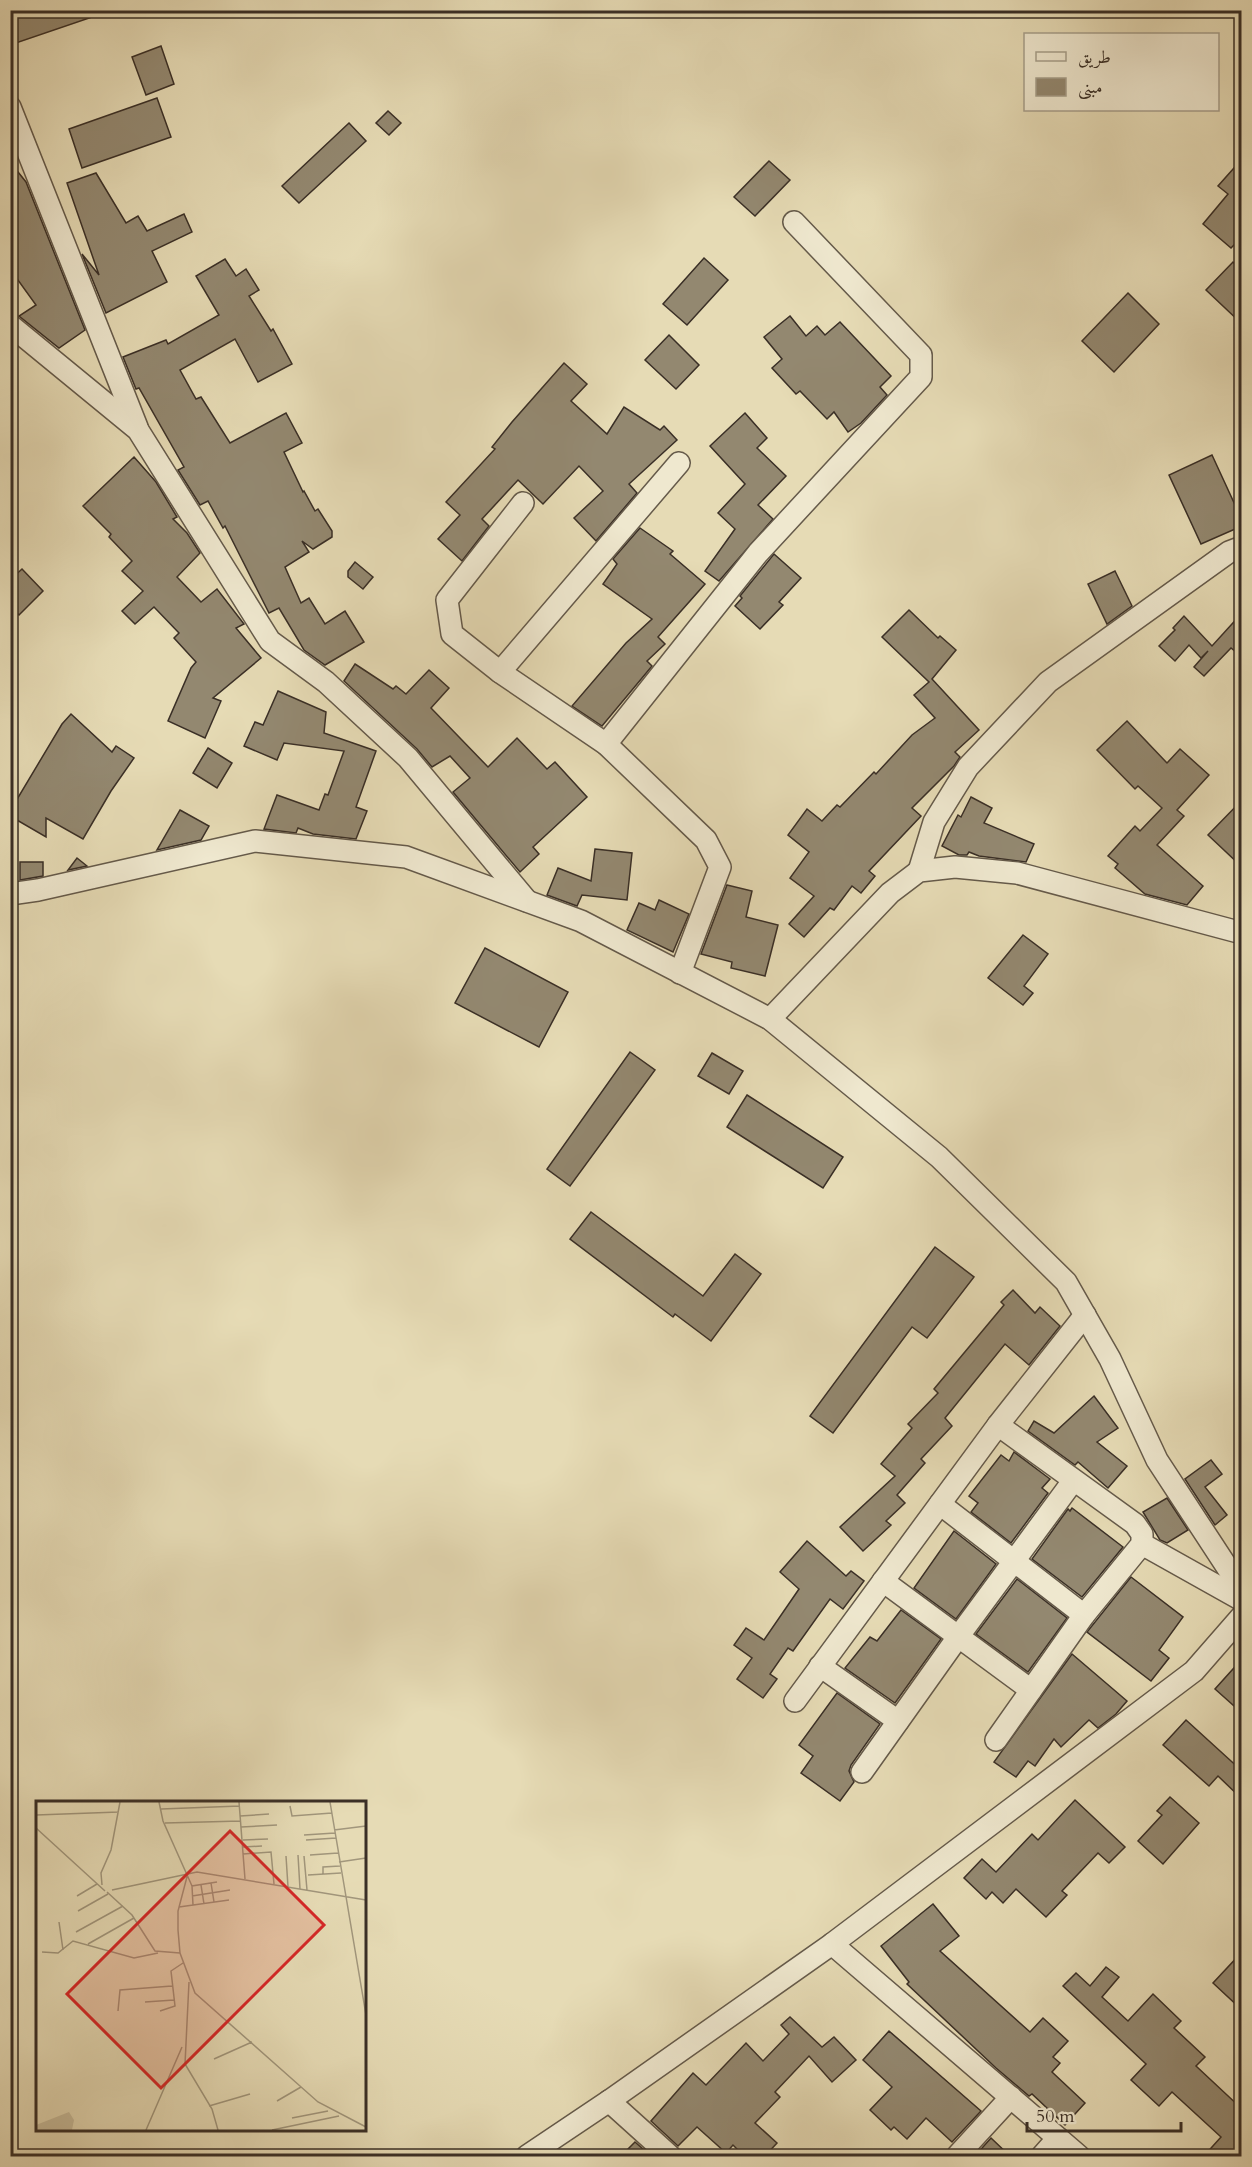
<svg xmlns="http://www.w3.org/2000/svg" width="1252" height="2167" viewBox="0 0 1252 2167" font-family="Cardo,Amiri,serif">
<rect width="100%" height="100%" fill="#e6dbb5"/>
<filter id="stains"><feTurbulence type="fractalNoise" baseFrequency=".00333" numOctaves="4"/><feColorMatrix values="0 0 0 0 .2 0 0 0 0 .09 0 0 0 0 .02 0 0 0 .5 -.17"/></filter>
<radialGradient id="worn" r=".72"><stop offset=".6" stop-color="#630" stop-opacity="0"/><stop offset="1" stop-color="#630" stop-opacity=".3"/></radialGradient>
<g fill="#938870" stroke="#3a2f26" stroke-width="1.5">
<polygon points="10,10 101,10 101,14 10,45"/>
<polygon points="161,46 174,84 146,95 132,57"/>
<polygon points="157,98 171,137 82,168 69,129"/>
<polygon points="388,111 401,123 389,135 376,123"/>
<polygon points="349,123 366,141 299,203 282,186"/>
<polygon points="1242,159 1242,237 1231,248 1203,224 1228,194 1218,186"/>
<polygon points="769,161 790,180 755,216 734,197"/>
<polygon points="10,162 26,182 85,330 59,348 19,316 36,305 10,269"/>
<polygon points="96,173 126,223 138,216 147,231 184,214 192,232 152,251 167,282 106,313 82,254 99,275 67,183"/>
<polygon points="704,258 728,280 687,325 663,304"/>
<polygon points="225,259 236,276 246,269 259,290 249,296 271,331 273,329 292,364 258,382 235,339 180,370 196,399 201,397 230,443 286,413 302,443 284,452 303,492 304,491 315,511 318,509 332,531 332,537 313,549 302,541 309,552 285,567 301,603 309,598 325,624 345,611 364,642 325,665 304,650 279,608 269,613 225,526 223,528 208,501 200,505 178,470 184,467 139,388 136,389 123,357 166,340 168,344 219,315 196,276"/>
<polygon points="1233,262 1242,271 1242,324 1206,290"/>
<polygon points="1128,293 1159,324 1114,372 1082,341"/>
<polygon points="790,316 806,336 817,326 825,335 840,322 891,376 880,387 887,395 861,423 848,432 834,412 827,419 800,391 796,394 772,368 782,359 764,337"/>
<polygon points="669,335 699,365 676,389 645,360"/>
<polygon points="564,363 587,384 571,401 607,434 624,407 660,430 664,426 677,440 629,484 637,493 596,541 574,518 603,491 579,466 543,504 518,480 482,519 489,526 462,561 438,539 460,515 446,502 495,449 492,447 512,422"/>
<polygon points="745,413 767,438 757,448 786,476 758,505 773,519 719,581 705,571 735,529 718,513 745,484 710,446"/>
<polygon points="1212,455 1242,520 1242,526 1201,544 1169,475"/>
<polygon points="134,457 156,482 177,517 173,519 187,533 200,553 177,577 201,602 217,589 244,624 236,628 261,658 213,698 221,701 205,738 168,721 191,668 196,662 174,638 179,633 154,607 135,624 122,611 143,591 122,571 132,561 109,537 111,534 83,506"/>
<polygon points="640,528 673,551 670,554 705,584 658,637 665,644 647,661 652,666 602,726 572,706 626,643 652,619 603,584 617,564 613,559"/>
<polygon points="774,554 801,578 779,602 783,605 760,629 735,606 742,598 740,596"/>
<polygon points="355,562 373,577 363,589 348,577 348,571"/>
<polygon points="22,569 43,591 19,615 10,606 10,580"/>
<polygon points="1115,571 1132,606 1107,624 1088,584"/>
<polygon points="909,610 938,638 940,636 956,650 932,679 979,730 955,752 960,757 954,766 912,808 921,816 869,871 875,876 861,893 852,886 834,910 830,908 804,937 789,924 814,896 790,878 809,852 788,835 807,809 822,821 837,805 840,807 874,772 876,774 912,735 935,718 914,695 929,682 882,637"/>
<polygon points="1242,613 1242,657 1231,648 1204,676 1194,667 1208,651 1201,658 1189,645 1175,661 1159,646 1175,630 1173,628 1184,616 1212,646"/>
<polygon points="355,664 393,689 396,686 406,694 429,670 449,688 431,708 488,767 517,738 547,769 555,762 587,797 533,847 539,854 520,872 453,792 470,778 450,756 432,767 417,749 344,681"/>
<polygon points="278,691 326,712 324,733 376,751 356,807 367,811 356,839 313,834 298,828 296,833 264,829 277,795 319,810 325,794 328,795 344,751 284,743 277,760 244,746 255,722 263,725"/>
<polygon points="71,714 112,752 116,746 134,758 111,791 83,839 46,818 46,837 10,816 10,811 62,724"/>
<polygon points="1127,721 1167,763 1180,749 1209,775 1177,810 1184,816 1157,845 1203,886 1187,905 1145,894 1115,868 1118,864 1108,856 1135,826 1140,831 1162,808 1138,786 1135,789 1097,750"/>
<polygon points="208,748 232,763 217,788 193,773"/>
<polygon points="971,797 992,808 984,823 1034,844 1026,862 979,856 969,852 967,855 959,855 942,846 958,815 961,817"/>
<polygon points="1242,800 1242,867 1208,835"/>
<polygon points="180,810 209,826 201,840 157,850"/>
<polygon points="595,849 632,853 627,900 582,895 577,906 547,895 558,868 591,881"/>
<polygon points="77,858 87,866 68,870"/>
<polygon points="20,862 43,862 43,876 20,880"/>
<polygon points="727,885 752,891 746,917 778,925 765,976 731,968 732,962 701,954"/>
<polygon points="659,900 689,914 673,952 627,930 639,903 655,910"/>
<polygon points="1023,935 1048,954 1024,986 1033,993 1023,1005 988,978"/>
<polygon points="485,948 568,992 539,1047 455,1003"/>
<polygon points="630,1052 655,1070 570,1186 547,1169"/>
<polygon points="712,1053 743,1071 729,1094 698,1076"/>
<polygon points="747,1095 843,1157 823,1188 727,1127"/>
<polygon points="591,1212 703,1296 735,1254 761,1274 711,1341 675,1314 673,1317 570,1239"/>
<polygon points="935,1247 974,1277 927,1338 912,1327 833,1433 810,1416"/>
<polygon points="1013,1290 1035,1313 1040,1307 1060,1326 1029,1365 1005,1344 945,1418 952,1426 921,1459 925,1463 897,1495 905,1503 886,1521 891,1525 863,1551 840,1527 895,1476 881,1464 912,1428 908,1424 938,1393 934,1389 1004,1305 1001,1302"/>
<polygon points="1094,1396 1118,1428 1097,1442 1127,1466 1108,1488 1078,1462 1075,1465 1028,1431 1034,1421 1054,1433"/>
<polygon points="1014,1452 1050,1479 1042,1488 1048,1493 1011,1543 971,1512 978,1503 969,1496 1001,1455 1009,1461"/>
<polygon points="1211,1460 1222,1474 1205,1487 1227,1515 1215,1525 1185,1479"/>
<polygon points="1167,1498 1188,1530 1167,1543 1160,1540 1143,1512"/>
<polygon points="1072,1508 1123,1547 1082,1597 1032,1559 1068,1509 1070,1511"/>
<polygon points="954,1531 996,1564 956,1619 914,1588"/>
<polygon points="807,1541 846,1576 851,1571 864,1581 843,1609 830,1599 793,1651 788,1648 770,1674 777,1679 763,1698 737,1679 752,1658 734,1645 746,1628 764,1640 799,1589 780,1572"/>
<polygon points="1131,1577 1183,1617 1159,1650 1169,1658 1151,1681 1087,1632"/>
<polygon points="1017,1579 1067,1618 1028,1672 976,1634"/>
<polygon points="901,1610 941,1639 895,1703 845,1668 870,1637 877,1641"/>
<polygon points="1072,1654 1127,1701 1116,1714 1098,1728 1089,1720 1061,1747 1054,1739 1035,1766 1028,1761 1016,1777 994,1762"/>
<polygon points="1242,1659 1242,1713 1215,1689"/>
<polygon points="837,1693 880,1724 851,1765 849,1771 854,1782 840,1801 801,1773 813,1756 799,1745"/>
<polygon points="1186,1720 1242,1771 1242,1799 1218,1776 1209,1786 1163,1745"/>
<polygon points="1170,1797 1199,1823 1163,1864 1138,1841 1162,1815 1157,1811"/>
<polygon points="1075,1800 1125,1847 1109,1863 1098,1853 1062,1891 1067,1895 1046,1917 1016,1889 1003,1903 992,1892 986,1899 964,1878 982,1859 996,1872 1032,1834 1038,1840"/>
<polygon points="933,1904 959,1936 940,1951 1030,2032 1043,2018 1068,2041 1053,2057 1060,2063 1052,2072 1085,2103 1065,2125 1032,2094 1029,2096 996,2068 907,1984 909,1982 881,1946"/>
<polygon points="1242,1952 1242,2010 1213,1983"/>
<polygon points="1106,1967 1119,1977 1102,1997 1128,2021 1153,1994 1181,2021 1174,2028 1205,2057 1196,2066 1242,2109 1242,2157 1203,2157 1221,2137 1172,2092 1159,2106 1131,2080 1146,2064 1063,1986 1076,1973 1090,1986"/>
<polygon points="790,2017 822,2047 834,2037 856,2060 832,2082 809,2056 775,2092 780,2097 755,2123 777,2143 764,2157 745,2157 733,2145 726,2153 697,2127 678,2146 651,2121 693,2073 706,2085 746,2043 763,2061 789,2034 781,2025"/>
<polygon points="889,2031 981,2111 952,2142 926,2118 907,2139 894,2127 891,2130 870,2110 892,2087 863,2060"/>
<polygon points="991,2138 1011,2157 974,2157"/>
<polygon points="635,2142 652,2157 620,2157"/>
</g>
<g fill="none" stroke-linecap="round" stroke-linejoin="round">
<g stroke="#655a4a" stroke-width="24">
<g id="minor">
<polyline points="10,107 137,427"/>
<polyline points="10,325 138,430 270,641 326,682 408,758 527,901"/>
<polyline points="523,503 447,600 452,634 500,672 606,744 706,840 720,867 680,973"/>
<polyline points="500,672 679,463"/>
<polyline points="606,744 758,553 921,377 921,355 794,222"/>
<polyline points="919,871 934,822 968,767 1048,682 1229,552 1242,547"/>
<polyline points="10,894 38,890 255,841 406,857 581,921 770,1019 939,1157 1066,1282 1110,1359 1157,1460 1242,1590"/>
<polyline points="770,1019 890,893 919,871 955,867 1017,873 1242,933"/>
<polyline points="940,1504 1084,1615"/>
<polyline points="1142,1544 1242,1600"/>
<polyline points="883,1581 1031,1690"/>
<polyline points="820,1666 898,1721"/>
<polyline points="795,1701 998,1425 1085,1315"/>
<polyline points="996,1740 1084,1615 1142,1544 1142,1534 1135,1524 998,1425"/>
<polyline points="862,1772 958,1637 1073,1481"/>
<polyline points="832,1944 1079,2156"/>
<polyline points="609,2101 670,2156"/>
<polyline points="527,2156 609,2101 832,1944 1194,1671 1242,1616"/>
<polyline points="957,2156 1011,2097"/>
<polyline points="1042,2156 1058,2138"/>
</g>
</g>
<use href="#minor" stroke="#efe8cf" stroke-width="21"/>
</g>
<g transform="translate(36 1801)">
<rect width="330" height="330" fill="#e6dbb5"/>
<path d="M33,311L38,319L36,329H0V324Z" fill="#c9be9d"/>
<path fill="none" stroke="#a1967c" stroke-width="1.5" d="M123,1L127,20L156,85M203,1L209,78M294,1L330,214M254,5L256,15L296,12M125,8L204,5M0,14L83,11M204,15L233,13M129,22L205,20M205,26L241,24M0,27L69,90M298,29L330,25M268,34L299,32M207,39L232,38M270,39L300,37M207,46L226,45M207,53L235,51L238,83M262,54L264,88M274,54L302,52M250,55L252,86M268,55L271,89M303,61L330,57M152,72L142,110V129L144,152L159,192L282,301L330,326M287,73V66L304,65M272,74L305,72M175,82L178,101M66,84L65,72L75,49L84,1M165,84L168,103M76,89L161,71L330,99M71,91L96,114L119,150L144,152M41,95L61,83M156,95L194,89M157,104L156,85L181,81M143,106L193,99M42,110L72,93M23,121L27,149M40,131L87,105M52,143L98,117M6,151L22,152L37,140L98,157L122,152M153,181L149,263L176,308L182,329M109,201L138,199M82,210L84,189L136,185M124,210L139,205L135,170L147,162M178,258L216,241M241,300L265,286M173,305L214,293M256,317L292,310M110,329L146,246M236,329L303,315"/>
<path fill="#d62828" fill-opacity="0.15" stroke="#d62828" stroke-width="3" d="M194,30L288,124L125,287L31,193Z"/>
<rect width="330" height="330" fill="none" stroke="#3a2f26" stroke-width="3"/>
</g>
<rect width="1252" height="2167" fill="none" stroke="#e6dbb5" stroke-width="36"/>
<rect x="12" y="12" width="1228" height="2143" fill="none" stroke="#3a2f26" stroke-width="3"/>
<rect x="18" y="18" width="1216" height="2131" fill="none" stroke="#3a2f26" stroke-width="1.5"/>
<rect x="1024" y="33" width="195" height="78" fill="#efe8cf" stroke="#a79e8b" stroke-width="1.5"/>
<rect x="1036" y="52" width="30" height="9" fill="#efe8cf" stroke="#a79e8b" stroke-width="1.5"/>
<text x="1078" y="63" font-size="18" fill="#3a2f26">طريق</text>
<rect x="1036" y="78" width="30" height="18" fill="#938870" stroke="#a79e8b" stroke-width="1.5"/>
<text x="1078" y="93" font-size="18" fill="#3a2f26">مبنى</text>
<path d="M1027 2122v9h154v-9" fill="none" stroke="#3a2f26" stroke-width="3"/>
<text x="1036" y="2122" font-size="18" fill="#3a2f26" stroke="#efe8cf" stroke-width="4.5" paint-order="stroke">50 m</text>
<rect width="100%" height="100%" filter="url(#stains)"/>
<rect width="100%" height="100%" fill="url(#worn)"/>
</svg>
